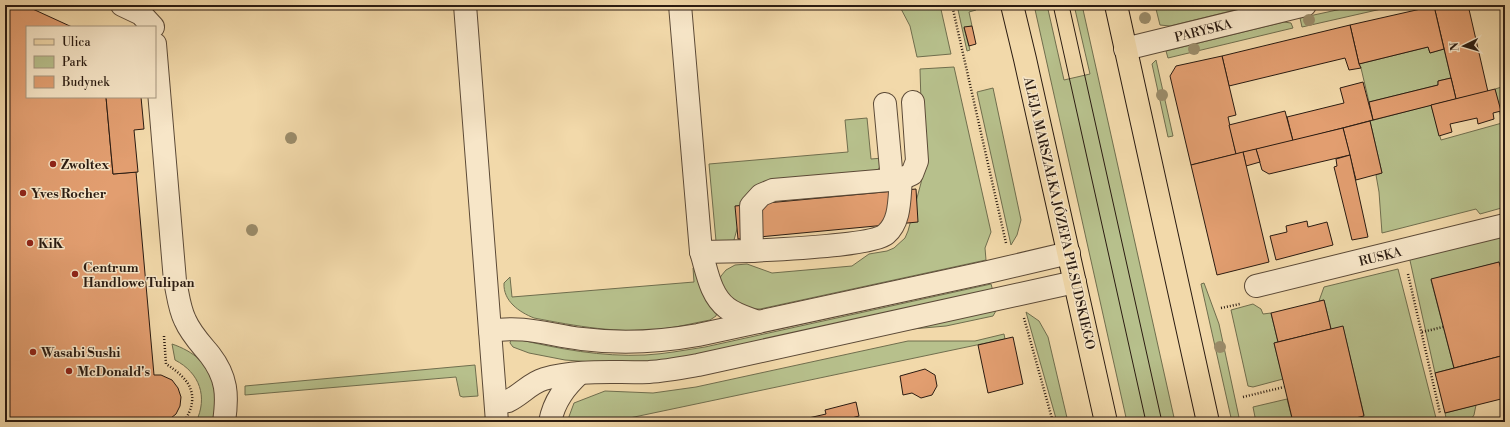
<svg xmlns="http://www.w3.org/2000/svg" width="1510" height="427" viewBox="0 0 1510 427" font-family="'Libre Bodoni',serif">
<rect width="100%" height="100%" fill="#f2d9aa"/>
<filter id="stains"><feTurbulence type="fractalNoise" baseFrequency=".005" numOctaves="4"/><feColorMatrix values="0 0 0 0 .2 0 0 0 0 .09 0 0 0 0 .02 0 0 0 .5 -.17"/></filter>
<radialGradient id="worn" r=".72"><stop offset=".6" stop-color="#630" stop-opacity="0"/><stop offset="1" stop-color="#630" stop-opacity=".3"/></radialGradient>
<g fill="#b7c08c" stroke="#706e4e">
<polygon points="899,5 940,5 951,54 917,57 910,26"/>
<polygon points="957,5 975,5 976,10 969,12 972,26 964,28 970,50 967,51"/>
<polygon points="1034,5 1047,5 1064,80 1090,74 1074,5 1082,5 1175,422 1127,422"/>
<polygon points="1155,5 1255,5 1170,26 1160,25"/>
<polygon points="1360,5 1399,5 1302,27 1300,18"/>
<polygon points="1284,22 1291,23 1293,28 1168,58 1166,51"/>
<polygon points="1428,47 1430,53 1444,49 1451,78 1438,81 1438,85 1369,102 1361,68 1359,64"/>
<polygon points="1156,60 1173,136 1168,137 1152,64"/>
<polygon points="954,67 991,232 985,248 986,260 760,309 749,309 728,298 719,281 721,276 726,270 735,265 747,264 772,273 852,266 869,254 887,251 894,248 905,238 908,231 921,183 923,169 920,69"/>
<polygon points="1505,86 1505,207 1480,214 1476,209 1382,233 1379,192 1376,175 1382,173 1370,121 1431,105 1441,140 1502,123 1495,89"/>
<polygon points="993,88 1021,220 1017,235 1011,245 977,92"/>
<polygon points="867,118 871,159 883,158 881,165 877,171 745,200 734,240 732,242 716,241 709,164 848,152 845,120"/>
<polygon points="1505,234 1505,240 1501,245 1505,260 1505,284 1499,262 1431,280 1454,368 1435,373 1409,256"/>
<path d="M701,267L717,312L716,316L710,320C694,323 678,327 662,329C619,334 576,326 534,318C519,312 503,301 504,283L510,277L512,297L694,282L693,268Z"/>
<polygon points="1398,269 1437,422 1338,422 1364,415 1343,327 1331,329 1324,300 1319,301 1324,287"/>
<polygon points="1204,283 1219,324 1240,422 1232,422 1201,284"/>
<path d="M991,284L993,291L665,361L592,362L565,360L529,353L513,347L510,343L511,339H517C559,349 602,357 645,355C665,354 685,350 705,347Z"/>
<polygon points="1253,304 1261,309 1263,314 1271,313 1278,342 1274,343 1283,379 1253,387 1248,386 1231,310"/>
<polygon points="997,309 993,316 946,326 912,329"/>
<polygon points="1026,312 1039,321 1048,337 1068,422 1057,422"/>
<polygon points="1004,334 1005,339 620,420 621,422 567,422 574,403 605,391 653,393 696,387 908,341 975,341"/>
<path d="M172,344C193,351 211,365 216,388C218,397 215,412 214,422H196C208,397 200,373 175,360Z"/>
<polygon points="475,365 478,396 463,397 460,396 456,377 245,395 245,386"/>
<polygon points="1287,399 1293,422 1256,422 1253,407"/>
<polygon points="1476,405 1474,415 1469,422 1447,422 1445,413"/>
</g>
<g fill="#e29e70" stroke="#2a1b11">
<polygon points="5,5 24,5 72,27 27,27 27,97 106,97 113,174 136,172 154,375 161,375 172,380 178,388 181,397 180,406 176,414 166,422 5,422"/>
<polygon points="1438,5 1468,5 1488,92 1456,99 1434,6"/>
<polygon points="1434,6 1444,49 1430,53 1428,47 1359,64 1350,25"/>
<polygon points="1350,25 1359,64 1361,68 1349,70 1345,58 1229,86 1222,56"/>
<polygon points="972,26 976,44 969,46 964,27"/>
<polygon points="1222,56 1236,115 1228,117 1236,154 1191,165 1170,76 1176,66"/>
<polygon points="1451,78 1456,99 1373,120 1369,102 1438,85 1438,81"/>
<polygon points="1363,82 1373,120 1293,141 1287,117 1344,103 1340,88"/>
<polygon points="1495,89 1501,111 1493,113 1494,119 1478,124 1477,118 1450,124 1452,132 1439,136 1431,105"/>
<polygon points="106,97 141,97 144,129 134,130 138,172 113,174"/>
<polygon points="1285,111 1293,141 1236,154 1229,125"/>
<polygon points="1370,121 1382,173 1356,180 1343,128"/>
<polygon points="1343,128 1350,155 1269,174 1262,170 1256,149"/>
<polygon points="1256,149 1260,162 1246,166 1243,152"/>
<polygon points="1243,152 1269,262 1217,275 1191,165"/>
<polygon points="1350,155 1368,237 1352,240 1334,167 1337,166 1336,159"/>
<polygon points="916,189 918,222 738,239 735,206"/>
<polygon points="1307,221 1308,227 1327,222 1333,245 1276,260 1270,236 1287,232 1286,226"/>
<polygon points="1499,262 1505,284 1505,355 1454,368 1431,279"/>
<polygon points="1324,300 1331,329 1278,342 1271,313"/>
<polygon points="1343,326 1364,416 1338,422 1293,422 1274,343"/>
<polygon points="1013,337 1023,384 988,393 978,345"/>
<polygon points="1505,355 1505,398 1445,413 1435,373"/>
<polygon points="925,369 935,375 937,386 932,395 921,398 912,393 903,395 900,376"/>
<polygon points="856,402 859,416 848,419 848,422 791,422 826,414 825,410"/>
</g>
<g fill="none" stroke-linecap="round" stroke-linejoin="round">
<g stroke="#5c4a37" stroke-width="24">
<g id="minor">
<polyline points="122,5 141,14 153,27"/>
<polyline points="465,5 497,422"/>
<path d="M680,5L701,252C707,271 710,295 727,308C736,315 748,318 758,322"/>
<path d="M155,44L175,281C178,294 179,308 185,320C191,334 201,344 210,355C227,377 228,395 224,422"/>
<polyline points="1125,49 1305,5"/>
<polyline points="885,104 892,180"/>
<path d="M752,251C776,249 872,246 886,234C901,221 899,198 901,179"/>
<polyline points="701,252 752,251 751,206 761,195 773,190 901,179 912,174 917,161 913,102"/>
<polyline points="1256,286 1505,225"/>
<path d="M490,331C525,325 548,335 582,339C621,344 659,342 698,335L988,272L1069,253"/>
<path d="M496,404C500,403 504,402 508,401C521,395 530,383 544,379C578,369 614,373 649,372C665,371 681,368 698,365L1075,282"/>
<path d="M550,422C554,401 565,387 580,373"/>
</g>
</g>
<g stroke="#2a1b11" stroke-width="24">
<g id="major">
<polyline points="1012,5 1025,59 1106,422"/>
<polyline points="1116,5 1208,422"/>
</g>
</g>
<g stroke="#2a1b11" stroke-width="2.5" stroke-dasharray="1 2" stroke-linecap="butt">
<polyline points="952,5 1006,243"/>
<polyline points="1408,274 1440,413"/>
<polyline points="1221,308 1240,304"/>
<polyline points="1024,318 1053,422"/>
<polyline points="1422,332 1443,327"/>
<path d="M164,336L166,364C190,379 201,395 184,422"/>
<polyline points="1243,397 1284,387"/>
</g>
<use href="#minor" stroke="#f7e6c8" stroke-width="22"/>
<use href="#major" stroke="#f2d9aa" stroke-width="22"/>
<g stroke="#2a1b11" stroke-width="1">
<polyline points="1053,5 1146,422"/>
<polyline points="1069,5 1162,422"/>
</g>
</g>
<g fill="#9b8c6a">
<circle cx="1145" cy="18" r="6"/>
<circle cx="1309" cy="20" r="6"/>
<circle cx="1194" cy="49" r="6"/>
<circle cx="1162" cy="95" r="6"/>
<circle cx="291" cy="138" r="6"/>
<circle cx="252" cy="230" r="6"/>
<circle cx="1220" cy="347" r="6"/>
</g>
<g fill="#8f2418" stroke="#f7e6c8" stroke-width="1.5">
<circle cx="53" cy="164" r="4"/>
<circle cx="23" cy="193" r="4"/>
<circle cx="30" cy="243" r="4"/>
<circle cx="75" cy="274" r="4"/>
<circle cx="33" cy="352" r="4"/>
<circle cx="69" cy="371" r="4"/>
</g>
<g text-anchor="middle" stroke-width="3" stroke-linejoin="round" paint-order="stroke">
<g font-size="13" fill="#2a1b11" stroke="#f7e6c8">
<text transform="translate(1203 30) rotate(-14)" y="5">PARYSKA</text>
<text transform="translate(1060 213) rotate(77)" y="5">ALEJA MARSZAŁKA JÓZEFA PIŁSUDSKIEGO</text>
<text transform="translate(1380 256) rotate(-14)" y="5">RUSKA</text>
</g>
<g font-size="13" font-weight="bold" fill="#2a1b11" stroke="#f7e6c8" text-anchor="start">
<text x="61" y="169">Zwoltex</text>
<text x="31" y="198">Yves Rocher</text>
<text x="38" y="248">KiK</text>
<text x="83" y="272">Centrum<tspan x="83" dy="15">Handlowe Tulipan</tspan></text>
<text x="41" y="357">Wasabi Sushi</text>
<text x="77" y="376">McDonald's</text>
</g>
</g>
<rect width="1510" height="427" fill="none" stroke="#f2d9aa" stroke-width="20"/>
<rect x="6" y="6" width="1498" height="415" fill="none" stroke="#2a1b11" stroke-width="2"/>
<rect x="10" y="10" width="1490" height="407" fill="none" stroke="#2a1b11"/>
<rect x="26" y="26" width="130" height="72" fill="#f7e6c8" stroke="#a5957f"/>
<rect x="34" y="39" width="20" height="6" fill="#f2d9aa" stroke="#a5957f"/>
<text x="62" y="46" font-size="12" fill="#2a1b11">Ulica</text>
<rect x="34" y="56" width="20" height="12" fill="#b7c08c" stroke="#a5957f"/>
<text x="62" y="66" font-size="12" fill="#2a1b11">Park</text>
<rect x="34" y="76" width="20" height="12" fill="#e29e70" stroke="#a5957f"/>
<text x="62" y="86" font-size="12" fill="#2a1b11">Budynek</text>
<g transform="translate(1464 46) rotate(265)" stroke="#f7e6c8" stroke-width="3" paint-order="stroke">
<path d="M0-3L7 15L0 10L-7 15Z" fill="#2a1b11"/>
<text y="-6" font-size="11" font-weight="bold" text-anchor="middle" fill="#2a1b11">N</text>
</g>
<rect width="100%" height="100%" filter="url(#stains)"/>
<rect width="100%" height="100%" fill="url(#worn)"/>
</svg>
